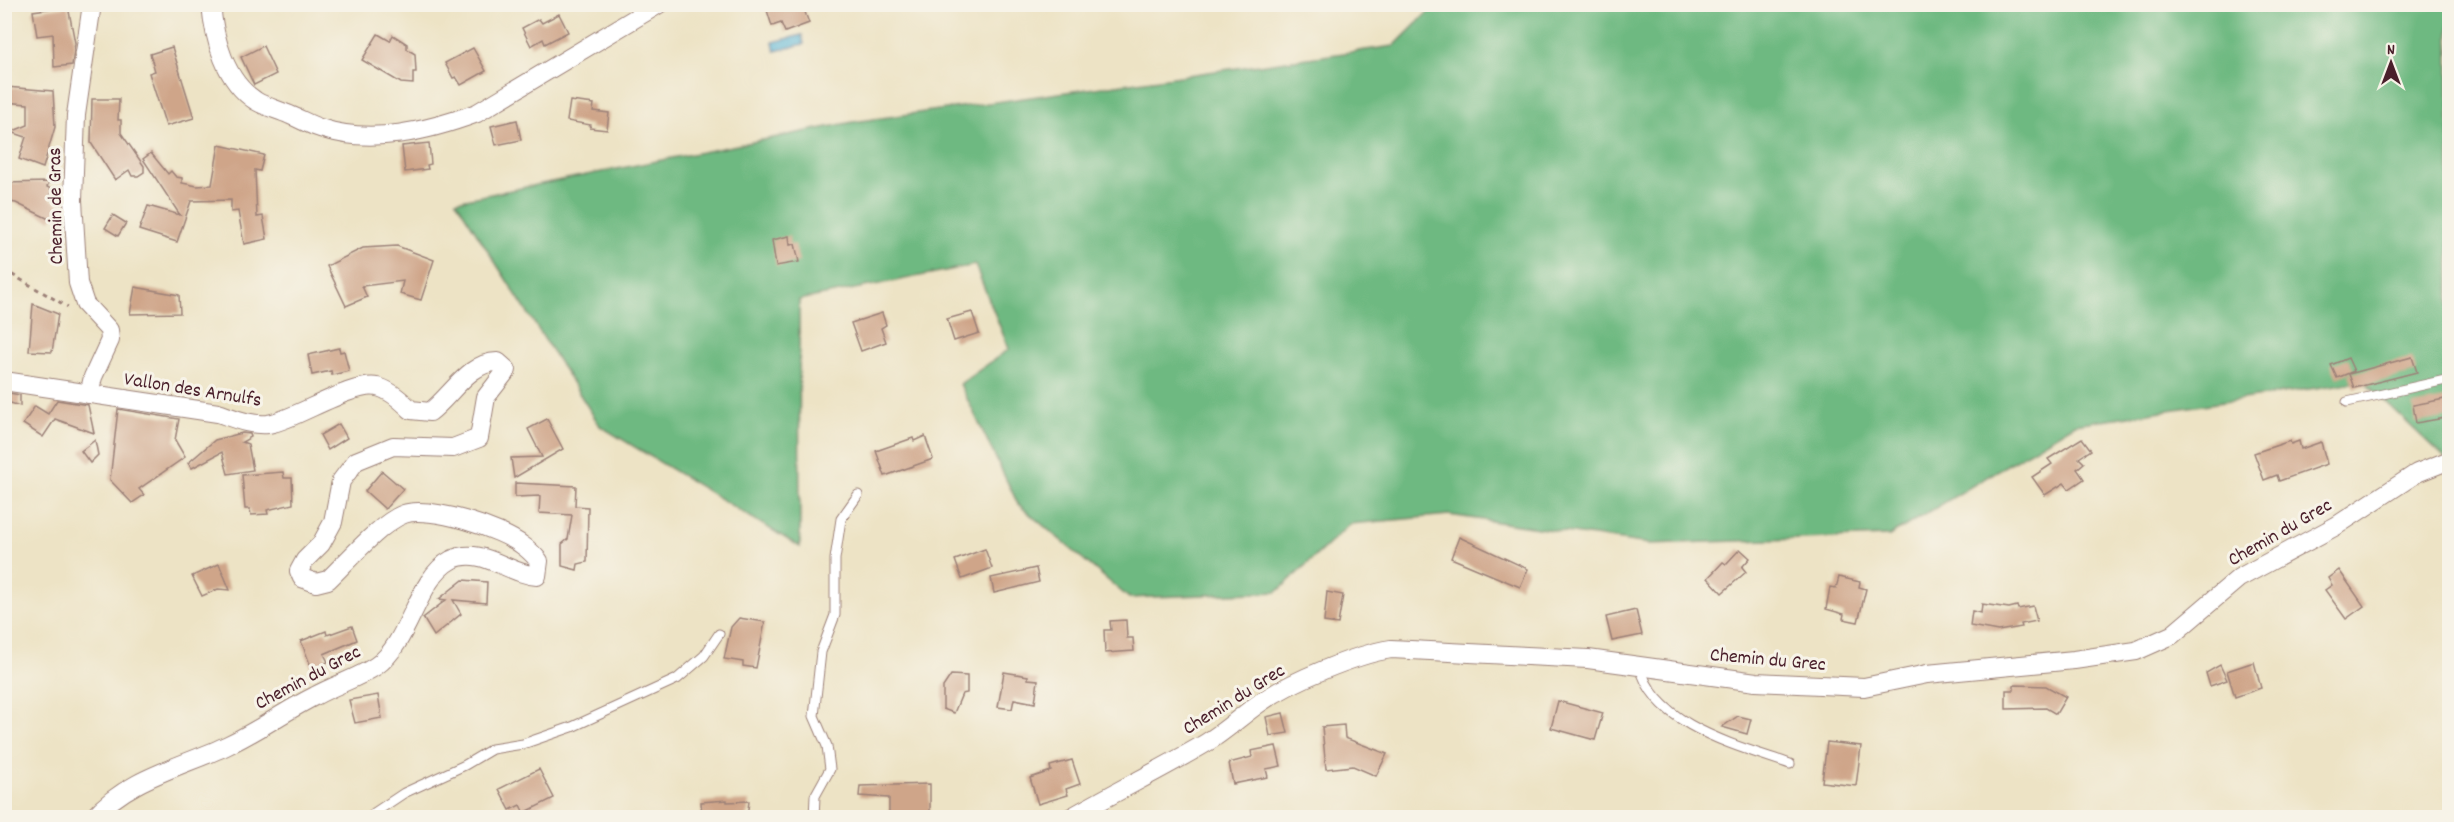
<svg xmlns="http://www.w3.org/2000/svg" width="2454" height="822" viewBox="0 0 2454 822" font-family="Dekko,sans-serif">
<rect width="100%" height="100%" fill="#f7f3e8"/>
<filter id="ink" filterUnits="userSpaceOnUse"><feTurbulence type="fractalNoise" baseFrequency=".0167" numOctaves="2"/><feDisplacementMap in="SourceGraphic" scale="12" xChannelSelector="R" yChannelSelector="G"/><feConvolveMatrix kernelMatrix="1 2 1 2 8 2 1 2 1" color-interpolation-filters="sRGB"/></filter>
<filter id="wash" filterUnits="userSpaceOnUse"><feTurbulence type="fractalNoise" baseFrequency=".008" numOctaves="4" result="noise"/><feDisplacementMap in="SourceGraphic" scale="24" xChannelSelector="R" yChannelSelector="G"/><feGaussianBlur stdDeviation="1.35" result="paint"/><feColorMatrix in="noise" values="0 0 0 0 0 0 0 0 0 0 0 0 0 0 0 0 0 1.4 0 .05"/><feComposite in="paint" operator="in"/></filter>
<g filter="url(#wash)">
<rect width="100%" height="100%" fill="#ede3c5"/>
<polygon fill="#6eb981" stroke="#5c6c56" stroke-width="1.5" points="1435,5 2449,5 2449,462 2363,381 2075,424 1889,536 1649,544 1449,515 1350,524 1277,592 1129,598 1018,504 960,384 1009,349 975,265 799,300 800,547 600,426 456,201 853,122 1394,46"/>
<polygon fill="#58b5d6" stroke="#516a80" stroke-width="1.5" points="802,35 804,44 775,51 773,42"/>
<g id="blocks">
<g fill="#cfa589">
<polygon points="765,4 802,4 809,23 785,32 781,23 772,26"/>
<polygon points="68,6 75,43 72,65 54,67 53,34 37,36 33,11"/>
<polygon points="559,14 568,32 545,44 543,39 531,46 522,28 539,19 542,23"/>
<polygon points="378,34 390,41 393,35 407,44 407,49 415,54 416,72 413,72 413,84 401,83 362,60"/>
<polygon points="263,46 276,74 254,85 241,57"/>
<polygon points="172,47 194,118 166,126 149,73 155,71 150,54"/>
<polygon points="473,48 486,71 461,85 456,77 453,78 445,63"/>
<polygon points="6,87 53,91 55,127 43,168 19,159 26,137 11,132 28,125 28,104 4,102"/>
<polygon points="92,99 119,99 118,120 121,120 121,133 144,166 144,172 138,176 132,176 129,170 115,180 91,143"/>
<polygon points="570,101 594,104 593,111 609,113 607,130 590,128 591,125 567,121"/>
<polygon points="517,120 521,140 496,145 491,126"/>
<polygon points="429,143 431,164 427,165 428,169 405,172 402,146"/>
<polygon points="219,145 264,155 260,171 255,170 257,217 263,216 267,239 244,244 238,211 231,212 231,200 191,201 177,242 139,230 148,206 180,215 143,159 151,153 168,174 171,171 176,177 182,178 182,183 197,186 212,185"/>
<polygon points="49,182 47,187 51,189 50,198 60,206 51,220 16,203 4,201 5,183"/>
<polygon points="113,215 126,223 118,236 105,228"/>
<polygon points="789,236 790,245 795,244 799,262 776,266 772,240"/>
<polygon points="397,246 434,260 421,300 400,294 403,281 362,286 367,297 346,306 327,266 363,248"/>
<polygon points="135,287 179,295 180,313 130,314"/>
<polygon points="33,304 58,314 52,352 29,351"/>
<polygon points="972,312 979,333 954,341 947,319"/>
<polygon points="882,313 886,325 881,328 886,342 861,351 851,323"/>
<polygon points="339,348 340,352 344,351 349,371 332,375 331,371 312,375 308,355"/>
<polygon points="2412,357 2417,372 2354,388 2349,374"/>
<polygon points="2348,358 2354,371 2337,378 2331,365"/>
<polygon points="4,392 20,395 20,406 4,401"/>
<polygon points="2450,398 2450,417 2416,423 2413,405"/>
<polygon points="57,400 88,405 94,433 55,419 43,437 23,424 35,406 48,414"/>
<polygon points="118,409 179,419 175,440 185,457 139,489 144,495 132,503 110,480"/>
<polygon points="547,419 563,449 514,478 511,458 542,457 528,429"/>
<polygon points="339,424 347,438 328,450 320,435"/>
<polygon points="242,433 250,434 251,437 242,442 248,444 253,470 228,474 222,452 192,468 188,463 215,440"/>
<polygon points="925,436 933,459 885,476 876,451 913,438 914,441"/>
<polygon points="2082,438 2091,450 2079,458 2084,463 2077,469 2084,479 2069,489 2064,483 2045,495 2032,477 2052,464 2048,459"/>
<polygon points="95,440 98,455 90,463 81,451"/>
<polygon points="2290,441 2291,444 2299,441 2301,449 2321,442 2327,464 2279,481 2277,475 2264,480 2254,453"/>
<polygon points="382,471 403,489 385,509 365,491"/>
<polygon points="283,472 284,478 292,478 293,504 267,510 268,514 251,515 250,509 245,509 242,475"/>
<polygon points="515,483 576,486 575,506 588,507 587,562 578,564 577,570 562,566 562,544 568,539 572,515 539,513 540,496 515,497"/>
<polygon points="1459,537 1528,569 1520,587 1451,558"/>
<polygon points="985,549 992,568 962,579 955,560"/>
<polygon points="1740,549 1750,558 1742,567 1746,572 1722,593 1708,578 1723,562 1726,564"/>
<polygon points="219,564 230,590 218,589 202,596 192,576"/>
<polygon points="1036,568 1039,582 994,593 991,578"/>
<polygon points="2339,570 2364,606 2346,619 2325,590 2332,585 2328,578"/>
<polygon points="1839,577 1860,582 1859,587 1866,589 1858,622 1843,619 1844,614 1826,609 1830,587 1836,588"/>
<polygon points="463,580 487,582 486,603 453,600 461,614 434,636 423,618 446,600 439,599"/>
<polygon points="1327,592 1343,595 1338,624 1324,622"/>
<polygon points="1982,604 2009,608 2017,606 2018,609 2033,606 2037,621 2021,624 2022,627 1998,631 1970,626 1972,611 1981,613"/>
<polygon points="1636,610 1642,635 1612,641 1606,617"/>
<polygon points="739,618 765,622 756,668 743,666 743,662 724,659 731,627"/>
<polygon points="1126,620 1127,638 1133,638 1134,651 1105,653 1104,630 1111,630 1110,621"/>
<polygon points="352,626 357,640 324,654 328,662 312,669 301,641 326,631 327,635"/>
<polygon points="2254,662 2261,688 2235,697 2227,671"/>
<polygon points="2220,665 2227,680 2210,686 2206,673"/>
<polygon points="1004,672 1028,676 1028,679 1038,680 1035,703 1014,699 1012,709 998,707"/>
<polygon points="951,675 967,676 967,693 962,694 954,713 943,709 943,687"/>
<polygon points="2014,685 2046,686 2066,697 2056,714 2046,708 2006,709 2006,690 2014,690"/>
<polygon points="378,695 382,718 355,723 349,700"/>
<polygon points="1558,701 1603,713 1595,740 1551,728"/>
<polygon points="1283,713 1288,733 1270,736 1266,717"/>
<polygon points="1738,716 1751,719 1747,734 1722,727"/>
<polygon points="1344,725 1345,738 1387,754 1376,776 1353,766 1326,769 1322,727"/>
<polygon points="1827,742 1861,746 1856,786 1822,782"/>
<polygon points="1276,746 1281,766 1266,769 1268,777 1233,784 1229,763 1252,757 1251,751"/>
<polygon points="1072,760 1080,784 1066,789 1068,795 1038,804 1030,778 1051,771 1050,766"/>
<polygon points="539,769 554,798 524,813 520,805 510,810 499,789"/>
<polygon points="930,784 930,815 889,816 889,798 859,796 860,786"/>
<polygon points="727,800 727,802 749,801 747,818 702,816 701,802"/>
</g>
</g>
</g>
<g filter="url(#ink)">
<use href="#blocks" fill-opacity="0" stroke="#9c8178" stroke-width="1.5"/>
<g fill="none" stroke-linecap="round" stroke-linejoin="round">
<g stroke="#9c8178" stroke-width="11">
<g id="service">
<polyline points="2347,402 2450,379"/>
<path d="M1640,666C1654,726 1739,746 1790,764"/>
<polyline points="372,818 374,813 404,793 465,765 492,749 523,744 572,727 677,679 704,656 719,634"/>
<polyline points="814,818 815,796 830,769 827,746 814,716 821,652 835,615 835,559 841,519 858,495"/>
</g>
</g>
<g stroke="#9c8178" stroke-width="20">
<g id="minor">
<path d="M211,4C214,39 225,81 256,101C266,107 279,110 290,115C300,119 310,125 320,128C371,145 428,131 477,113L659,4"/>
<path d="M4,381L218,413C233,418 251,426 268,424C295,420 351,382 377,387C389,389 403,402 411,410L430,412C451,396 470,361 498,362L507,370L486,397L479,438L453,448L393,446L356,461L341,481L333,522L321,544L305,560L299,571L302,578L316,583L328,580C347,562 380,523 404,514C429,505 502,529 522,545C528,549 534,555 539,561L537,576C508,574 481,545 451,560C417,578 410,643 376,666C358,678 335,685 315,696C285,711 258,731 228,745C182,767 128,778 93,818"/>
<polyline points="89,394 93,377 110,340 109,330 85,304 78,283 73,200 76,115 92,4"/>
<path d="M1070,818C1115,792 1162,769 1206,743C1226,731 1242,715 1261,702C1292,681 1354,655 1391,649L1588,659L1756,682L1864,687L1927,674L2074,660L2136,651L2172,635L2239,578L2336,526L2417,473L2450,460"/>
</g>
</g>
<polyline stroke="#9c8178" stroke-width="3" stroke-dasharray="4.5 4.5" stroke-linecap="butt" points="4,270 68,307"/>
<use href="#service" stroke="#fff" stroke-width="9"/>
<use href="#minor" stroke="#fff" stroke-width="18"/>
</g>
</g>
<g text-anchor="middle" stroke-width="6" stroke-linejoin="round" paint-order="stroke">
<g font-size="20" fill="#4a1f2b" stroke="#f7f3e8">
<text transform="translate(54 206) rotate(-91)" y="7">Chemin de Gras</text>
<text transform="translate(193 388) rotate(9)" y="7">Vallon des Arnulfs</text>
<text transform="translate(2279 531) rotate(-30)" y="7">Chemin du Grec</text>
<text transform="translate(1768 658) rotate(5)" y="7">Chemin du Grec</text>
<text transform="translate(307 676) rotate(-28)" y="7">Chemin du Grec</text>
<text transform="translate(1233 698) rotate(-32)" y="7">Chemin du Grec</text>
</g>
</g>
<rect width="2454" height="822" fill="none" stroke="#f7f3e8" stroke-width="24"/>
<g transform="translate(2391 63)" stroke="#f7f3e8" stroke-width="4.5" paint-order="stroke">
<path d="M0-4.5L10 22L0 15L-10 22Z" fill="#4a1f2b"/>
<text y="-9" font-size="16" font-weight="bold" text-anchor="middle" fill="#4a1f2b">N</text>
</g>
</svg>
